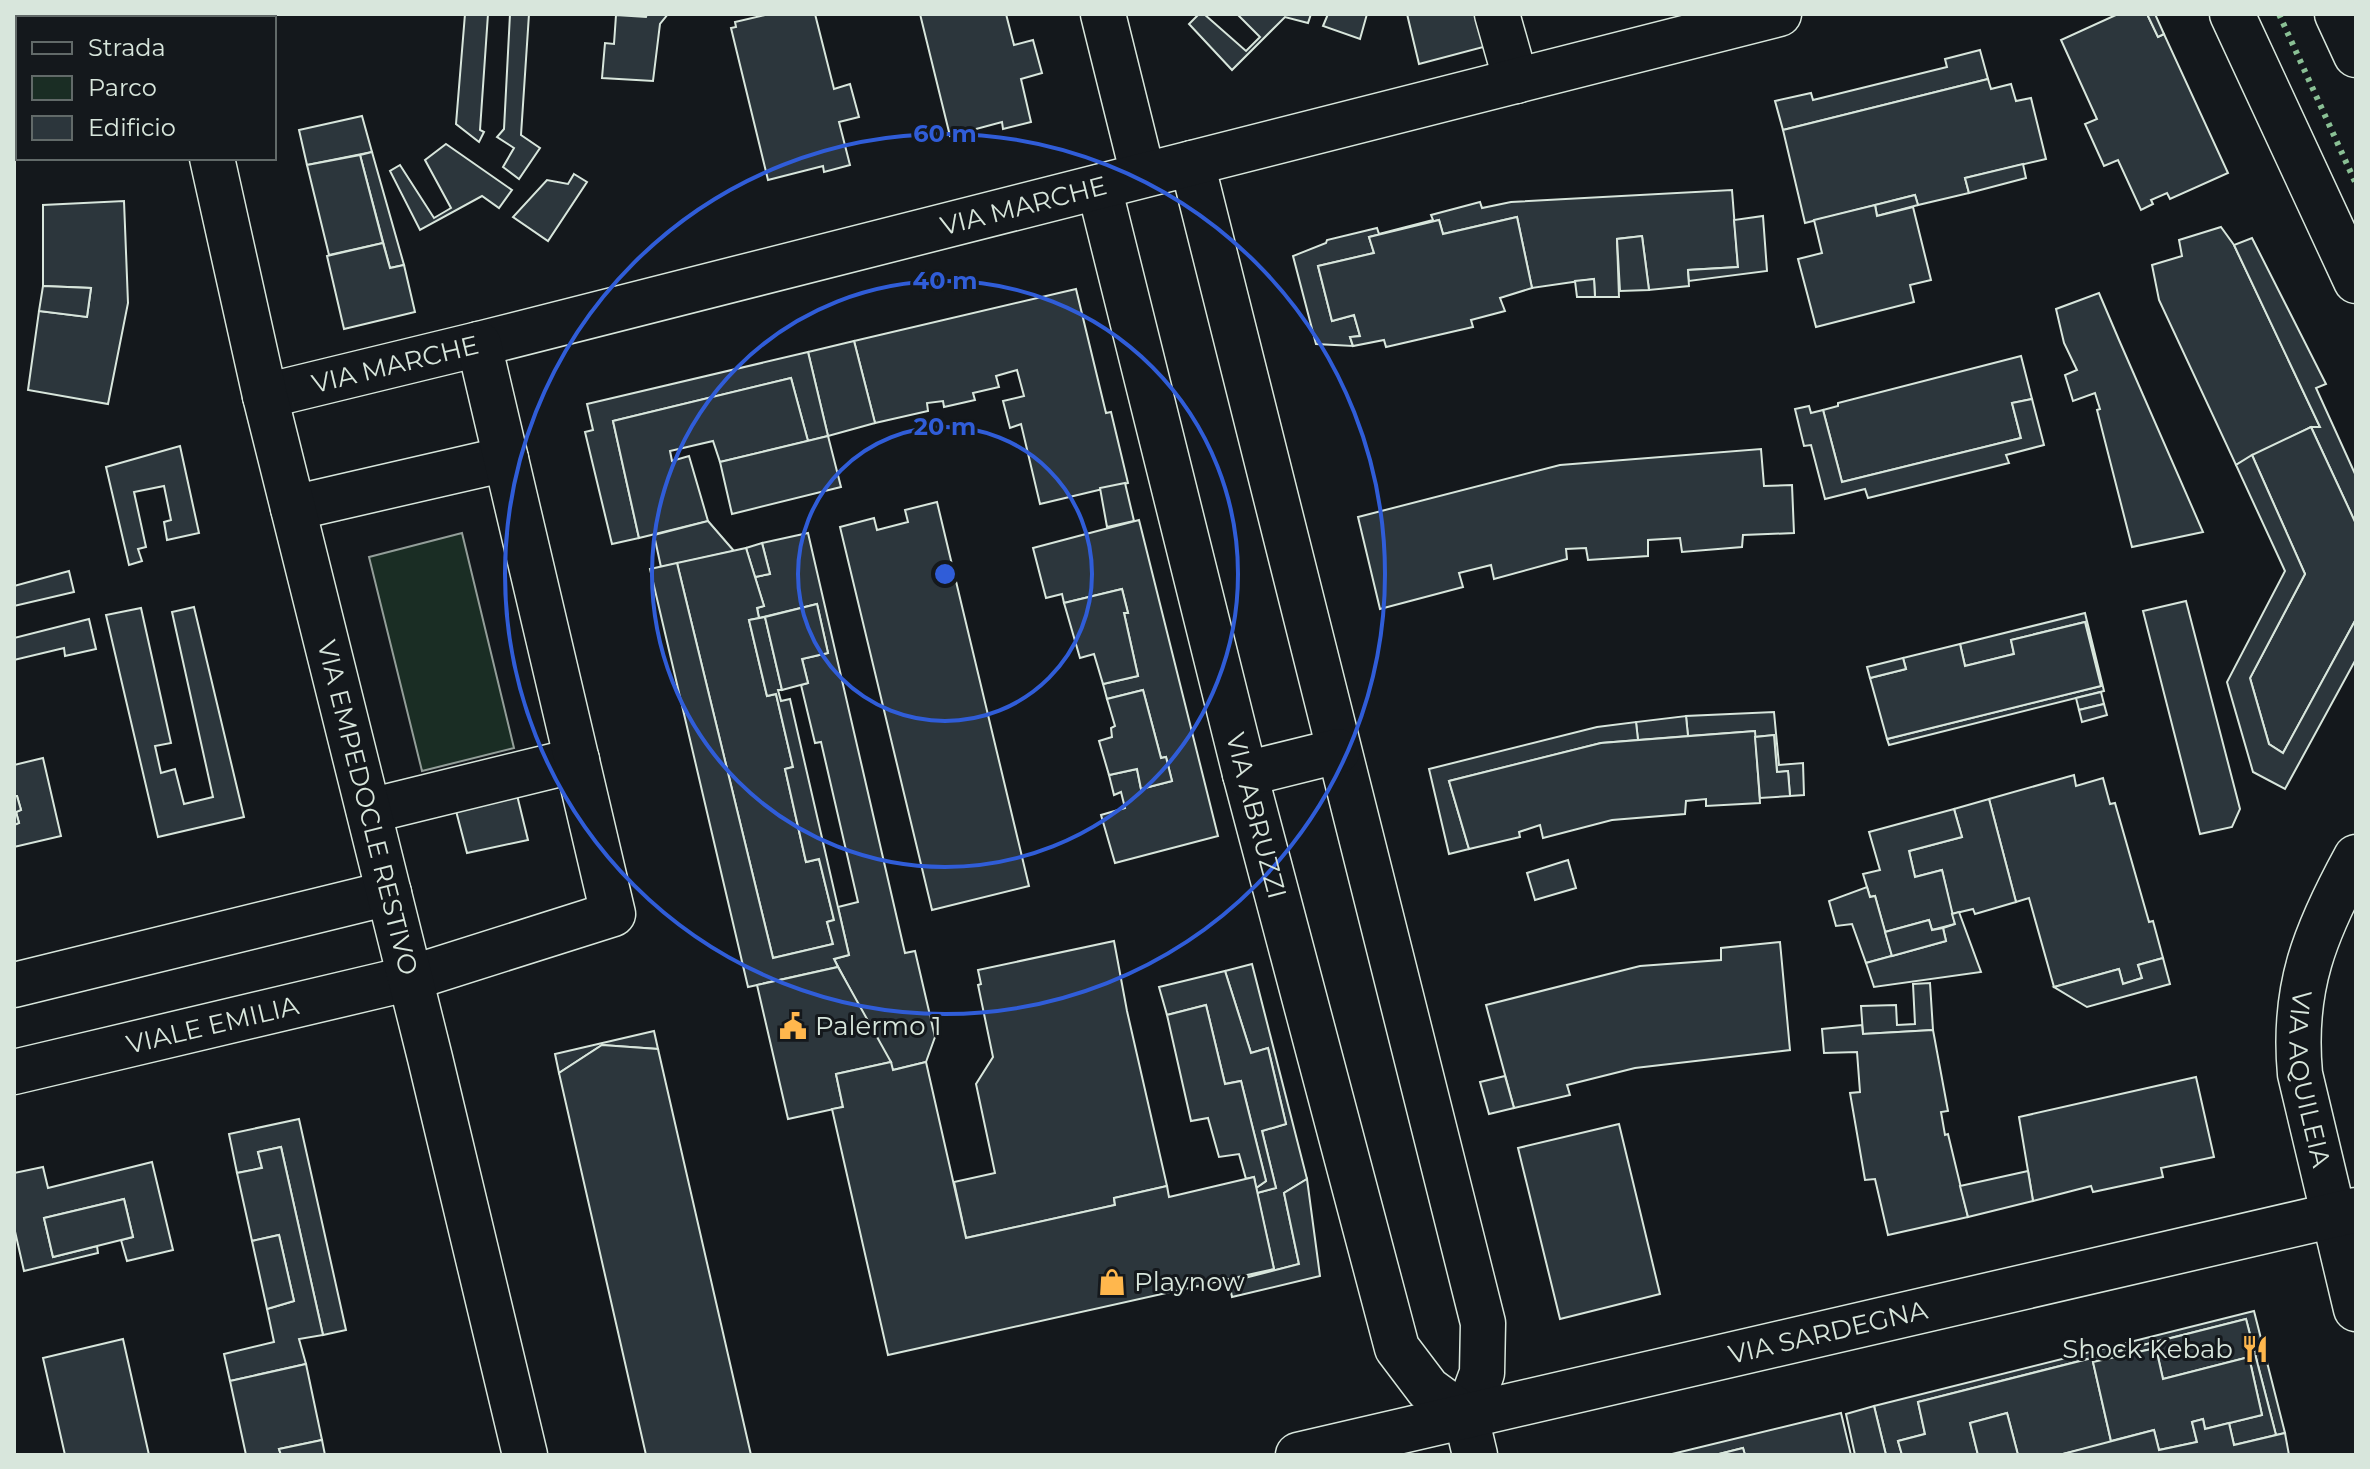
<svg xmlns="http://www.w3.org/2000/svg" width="2370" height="1469" viewBox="0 0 2370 1469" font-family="Montserrat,sans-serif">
<rect width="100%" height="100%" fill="#14181c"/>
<polygon fill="#1a2d24" stroke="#939e99" stroke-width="2" points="462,533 514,748 422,771 369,557"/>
<g fill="#2c363c" stroke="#d8e6dc" stroke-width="2">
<polygon points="14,14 54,16 53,18 18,18 18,121 14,120"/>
<polygon points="465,14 488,14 480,130 484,132 479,142 456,124"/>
<polygon points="510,14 529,14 521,135 540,148 519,179 503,167 514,148 497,137 504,129"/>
<polygon points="647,14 668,14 660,24 653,81 602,78 605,43 614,44 616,15 646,17"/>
<polygon points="769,14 815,14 834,89 850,84 859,117 839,122 850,165 824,172 823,166 768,180 731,28 736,27 735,22"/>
<polygon points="920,14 1006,14 1014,45 1033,40 1042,73 1021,79 1031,122 1003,129 1002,122 950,136"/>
<polygon points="1199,14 1204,14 1246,51 1260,37 1237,14 1311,14 1308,23 1285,17 1232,70 1189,24"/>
<polygon points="1328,14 1367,14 1360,39 1323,26"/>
<polygon points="1407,14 1474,14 1488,49 1483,47 1419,64"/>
<polygon points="2118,14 2147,14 2158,37 2164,34 2228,173 2170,199 2167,193 2151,200 2153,204 2141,210 2118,160 2104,166 2085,124 2097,119 2061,40"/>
<polygon points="2147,14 2155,14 2164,34 2158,37"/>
<polygon points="1980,50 1988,79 1783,130 1775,101 1811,93 1813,100 1947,67 1945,59"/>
<polygon points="1988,79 1991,89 2011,84 2016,101 2031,98 2046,159 1965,178 1969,193 1918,205 1915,195 1805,223 1783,130"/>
<polygon points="362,116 372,152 307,165 299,130"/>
<polygon points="446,144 512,190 499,208 482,196 420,230 390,171 400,165 434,218 451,208 425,160"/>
<polygon points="372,152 404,265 390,268 360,155"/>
<polygon points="360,155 383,243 329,255 307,165"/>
<polygon points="2023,164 2026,178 1969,193 1965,178"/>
<polygon points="574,174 587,182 548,241 513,217 547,180 568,184"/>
<polygon points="1732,190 1738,267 1688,270 1689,286 1649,290 1642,236 1617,239 1619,297 1595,297 1594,279 1532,288 1517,217 1443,234 1439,220 1369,237 1374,253 1318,266 1332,321 1354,315 1360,336 1350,337 1353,346 1316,344 1293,256 1326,243 1327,240 1377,228 1379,234 1433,220 1431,215 1480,202 1482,208 1511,202"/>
<polygon points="1915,195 1918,205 1877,216 1875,205"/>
<polygon points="124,201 128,303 108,404 28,390 39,311 87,317 91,288 43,286 43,205"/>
<polygon points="1875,205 1877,216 1913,207 1931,280 1910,285 1914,302 1816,327 1798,259 1822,253 1814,220"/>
<polygon points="1763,216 1767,271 1689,281 1688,270 1738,267 1734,220"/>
<polygon points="1517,217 1532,288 1500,298 1505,311 1471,320 1473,327 1386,347 1384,340 1353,346 1350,337 1360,336 1354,315 1332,321 1318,266 1374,253 1369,237 1439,220 1443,234"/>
<polygon points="2221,227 2234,245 2320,427 2311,427 2236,465 2159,300 2152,265 2182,256 2179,240"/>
<polygon points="1642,236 1649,290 1620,291 1617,239"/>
<polygon points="2252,238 2326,384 2316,388 2356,476 2356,524 2311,427 2320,427 2234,245"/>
<polygon points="383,243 390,268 404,265 415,312 344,329 327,256"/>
<polygon points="1594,279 1595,297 1577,297 1575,281"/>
<polygon points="43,286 91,288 87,317 39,311"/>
<polygon points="1076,289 1106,413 1111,412 1128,483 1040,504 1021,424 1010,428 1003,401 1024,396 1017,370 996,376 999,387 973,393 975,400 944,407 943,401 927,403 928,411 875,423 854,341"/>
<polygon points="2099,293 2119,340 2203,532 2132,547 2097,410 2100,409 2095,393 2073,401 2065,375 2077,370 2064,343 2056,309"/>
<polygon points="854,341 875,423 828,436 808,352"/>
<polygon points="808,352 828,436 808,441 791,378 613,421 639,538 612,544 585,432 593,430 587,404"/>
<polygon points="2021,356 2032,399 2012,403 2021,438 1842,482 1823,410 1838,406 1838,403"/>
<polygon points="791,378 808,441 720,462 713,441 670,451 672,461 689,456 708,521 639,538 613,421"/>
<polygon points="2032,399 2044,445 2006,455 2009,463 1868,498 1865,489 1825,499 1811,445 1804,446 1795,409 1809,406 1811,413 1823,410 1842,482 2021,438 2012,403"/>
<polygon points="2311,427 2356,524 2356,619 2283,753 2269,744 2250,678 2305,574 2252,455"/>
<polygon points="828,436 841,487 732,514 720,462"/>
<polygon points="180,446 199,533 167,540 164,522 171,520 164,486 134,492 146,547 138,549 142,561 129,565 106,467"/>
<polygon points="1761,449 1764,486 1792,485 1794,533 1743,535 1742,547 1682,552 1680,538 1648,540 1648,556 1588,560 1586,548 1566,549 1567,559 1494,579 1491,565 1459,573 1463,587 1380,609 1358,517 1560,465"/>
<polygon points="2252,455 2305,574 2250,678 2269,744 2283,753 2356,619 2356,659 2285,789 2253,772 2227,682 2285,571 2236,465"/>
<polygon points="1125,483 1134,521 1107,527 1100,488"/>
<polygon points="937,502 1029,886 932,910 840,527 874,518 877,530 908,522 905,510"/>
<polygon points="1139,520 1218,836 1115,863 1101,815 1125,808 1121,792 1114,795 1109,775 1137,769 1141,789 1172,781 1166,757 1161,758 1143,690 1107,699 1103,684 1138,676 1124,613 1128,613 1122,589 1064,603 1062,594 1046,598 1033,548"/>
<polygon points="708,521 734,551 661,567 654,535"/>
<polygon points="808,533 905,953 915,951 935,1037 926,1062 893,1070 834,959 849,955 838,907 858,902 821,742 815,743 801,685 808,683 802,659 828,653 817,604 759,618 757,608 764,606 755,577 770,574 762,543"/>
<polygon points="762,543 770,574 755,577 746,548"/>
<polygon points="746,548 764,606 757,608 759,618 749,620 767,696 776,694 793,767 785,769 806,862 819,859 834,920 827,922 833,944 773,958 677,563"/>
<polygon points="677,563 773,958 833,944 827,922 834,920 819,859 806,862 785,769 793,767 776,694 767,696 749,620 765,617 782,690 778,690 781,701 790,699 849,955 834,959 838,967 748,987 650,569"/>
<polygon points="69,571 74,592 14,606 14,586"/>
<polygon points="1122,589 1128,613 1124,613 1138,676 1103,684 1094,654 1080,658 1064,603"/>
<polygon points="2186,601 2240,809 2232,827 2200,834 2143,611"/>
<polygon points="817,604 828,653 802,659 808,683 782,690 765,617"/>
<polygon points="194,607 244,817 158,837 106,615 141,608 171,743 155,746 161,773 175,769 184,804 213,797 172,612"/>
<polygon points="2085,613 2104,691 1889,745 1887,739 2101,686 2085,622 2011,640 2014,654 1965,666 1960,644"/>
<polygon points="89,619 96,649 65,656 64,648 14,660 14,638"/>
<polygon points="2085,622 2101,686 1887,739 1870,678 1906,669 1903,658 1960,644 1965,666 2014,654 2011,640"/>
<polygon points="1903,658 1906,669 1870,678 1867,667"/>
<polygon points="1143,690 1161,758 1166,757 1172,781 1141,789 1137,769 1109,775 1099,741 1112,737 1111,728 1115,726 1107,699"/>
<polygon points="2101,692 2104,704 2079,710 2076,698"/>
<polygon points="2104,704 2107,715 2082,722 2079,710"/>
<polygon points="1774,712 1779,765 1803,763 1804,795 1790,796 1788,771 1777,772 1774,735 1755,737 1755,731 1688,736 1686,716"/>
<polygon points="1686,716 1688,736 1638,740 1636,722"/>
<polygon points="1636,722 1638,740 1601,743 1449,781 1469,849 1449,854 1429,769 1597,727"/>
<polygon points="1755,731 1760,803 1706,806 1706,799 1686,801 1685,814 1612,820 1543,838 1540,825 1519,832 1520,837 1469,849 1449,781 1601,743"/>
<polygon points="1774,735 1777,772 1788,771 1790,796 1760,798 1755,737"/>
<polygon points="43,758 61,836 14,847 14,825 19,823 16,812 21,810 17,796 14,796 14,765"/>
<polygon points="2074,775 2076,786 2103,778 2110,804 2115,803 2149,922 2153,921 2163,958 2138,965 2142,978 2123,984 2119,969 2054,987 2029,898 2016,902 1989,799"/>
<polygon points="516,791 528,840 467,853 455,807"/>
<polygon points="14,796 17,796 21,810 16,812 19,823 14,825"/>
<polygon points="1989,799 2016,902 1975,914 1973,909 1952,914 1942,870 1915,877 1909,851 1962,837 1954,809"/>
<polygon points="1954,809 1962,837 1909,851 1915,877 1942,870 1955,924 1932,930 1929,920 1885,932 1875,896 1870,897 1863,874 1880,870 1869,832"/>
<polygon points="1568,860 1576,888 1535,900 1527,873"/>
<polygon points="1867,887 1870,897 1875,896 1892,956 1866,963 1852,924 1836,926 1829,901"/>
<polygon points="1959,912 1981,972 1874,987 1866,963 1946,941 1943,928 1955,924 1952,914"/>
<polygon points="1929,920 1932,930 1943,928 1946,941 1892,956 1885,932"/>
<polygon points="1114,941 1127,1011 1167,1186 1114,1198 1115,1205 966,1238 954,1182 995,1173 976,1084 993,1057 978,985 981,984 978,970"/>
<polygon points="1780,942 1790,1050 1635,1068 1567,1085 1570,1095 1514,1108 1486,1005 1640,966 1721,960 1721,948"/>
<polygon points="2163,958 2170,984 2087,1007 2054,987 2119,969 2123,984 2142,978 2138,965"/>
<polygon points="1252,964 1307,1179 1284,1193 1299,1264 1229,1282 1228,1279 1274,1269 1257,1193 1276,1188 1262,1131 1286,1124 1268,1048 1251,1053 1225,971"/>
<polygon points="838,967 891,1062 836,1074 843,1107 788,1119 757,985"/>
<polygon points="1225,971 1251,1053 1268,1048 1286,1124 1262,1131 1276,1188 1257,1193 1256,1188 1266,1181 1241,1081 1225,1084 1206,1005 1167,1015 1159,987"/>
<polygon points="1930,983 1933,1030 1863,1034 1861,1006 1896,1005 1897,1025 1915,1024 1913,984"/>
<polygon points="1206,1005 1225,1084 1241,1081 1266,1181 1256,1188 1254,1177 1246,1179 1239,1154 1219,1157 1208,1118 1191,1121 1167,1015"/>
<polygon points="1862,1025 1863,1034 1933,1030 1948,1111 1941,1112 1945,1135 1948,1134 1968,1217 1888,1235 1875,1179 1865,1180 1850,1093 1860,1092 1857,1052 1824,1053 1822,1029"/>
<polygon points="654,1031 658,1049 602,1045 559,1073 555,1054"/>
<polygon points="602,1045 658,1049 751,1455 646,1455 559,1073"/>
<polygon points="891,1062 893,1070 926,1062 966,1238 1115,1205 1114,1198 1167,1186 1169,1197 1254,1177 1274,1269 888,1355 832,1109 843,1107 836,1074"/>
<polygon points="1505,1076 1514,1108 1489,1114 1480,1082"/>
<polygon points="2196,1077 2214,1157 2161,1168 2163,1177 2093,1192 2091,1186 2033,1201 2019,1117"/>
<polygon points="299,1119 346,1330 323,1335 281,1147 258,1152 262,1168 237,1173 229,1134"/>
<polygon points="1619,1124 1660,1294 1560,1319 1518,1148"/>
<polygon points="281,1147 323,1335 299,1339 306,1364 230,1381 224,1354 274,1342 267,1309 294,1301 279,1235 252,1241 237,1173 262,1168 258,1152"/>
<polygon points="152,1162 173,1250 127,1261 121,1240 133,1237 124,1199 44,1218 53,1257 97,1246 98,1253 24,1271 14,1227 14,1173 43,1167 48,1188"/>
<polygon points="2028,1171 2033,1201 1968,1217 1960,1186"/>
<polygon points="1307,1179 1320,1276 1232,1297 1229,1282 1299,1264 1284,1193"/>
<polygon points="124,1199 133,1237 53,1257 44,1218"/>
<polygon points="279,1235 294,1301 267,1309 252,1241"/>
<polygon points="2254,1311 2285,1433 2276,1435 2246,1319 1918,1402 1925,1434 1898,1441 1902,1455 1886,1455 1874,1406"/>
<polygon points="2246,1319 2276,1435 2234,1445 2229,1423 2262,1415 2249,1357 2163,1379 2156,1348 2093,1362 2111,1441 2108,1443 2059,1455 2018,1455 2007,1413 1970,1423 1978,1455 1902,1455 1898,1441 1925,1434 1918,1402"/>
<polygon points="123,1339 149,1455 65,1455 43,1358"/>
<polygon points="2156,1348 2163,1379 2249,1357 2262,1415 2205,1429 2203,1419 2192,1422 2197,1442 2159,1450 2154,1430 2111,1441 2093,1362"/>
<polygon points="306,1364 322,1440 279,1449 281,1455 246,1455 230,1381"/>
<polygon points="1874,1406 1886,1455 1855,1455 1846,1414"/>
<polygon points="1841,1413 1851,1455 1745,1455 1743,1448 1715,1455 1668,1455"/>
<polygon points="2007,1413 2018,1455 1978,1455 1970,1423"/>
<polygon points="2203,1419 2205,1429 2229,1423 2234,1445 2285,1433 2289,1455 2059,1455 2154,1430 2159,1450 2197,1442 2192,1422"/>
<polygon points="322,1440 325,1455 281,1455 279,1449"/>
<polygon points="1743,1448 1745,1455 1715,1455"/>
</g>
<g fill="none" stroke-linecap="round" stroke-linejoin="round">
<g stroke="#d8e6dc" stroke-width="47">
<g id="minor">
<polyline points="1103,14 1143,175"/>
<polyline points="1497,14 1516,81"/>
<polyline points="2232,14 2356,281"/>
<polyline points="2337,14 2356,55"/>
<polyline points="1192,163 1483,1323 1482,1373 1466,1417 1475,1455"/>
<path id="s1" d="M1099,187L1245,774L1397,1348L1428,1389L1466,1417"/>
<path id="s2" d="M265,396L479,344L1779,14"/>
<polyline points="293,508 506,459"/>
<polyline points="1245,774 1338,751"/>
<polyline points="369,811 577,760"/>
<path id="s3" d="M2356,857C2315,932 2292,988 2300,1074L2356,1309"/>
<polyline points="14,985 389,893"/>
<path id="s4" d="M14,1072L411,978L613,914L479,344"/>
<path id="s5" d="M1298,1455L2356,1210"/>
</g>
</g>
<g stroke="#d8e6dc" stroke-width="47">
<g id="tertiary">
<polyline points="179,14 180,18"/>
<path id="s6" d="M212,158L265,396L430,1058L525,1455"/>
</g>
</g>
<use href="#minor" stroke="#14181c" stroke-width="44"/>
<use href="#tertiary" stroke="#14181c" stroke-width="44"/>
<polyline stroke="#8ac095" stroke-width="6" stroke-dasharray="4 6" stroke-linecap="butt" points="2279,14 2356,184"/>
</g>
<g fill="none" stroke="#305dd8" stroke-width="4">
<circle cx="945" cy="574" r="147"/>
<circle cx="945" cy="574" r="293"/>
<circle cx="945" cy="574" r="440"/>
</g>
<defs>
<g id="civic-bare" transform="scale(2.16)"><path d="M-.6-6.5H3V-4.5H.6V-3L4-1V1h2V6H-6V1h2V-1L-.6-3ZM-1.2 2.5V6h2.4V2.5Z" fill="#ffb74d" stroke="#14181c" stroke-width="2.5" paint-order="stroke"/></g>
<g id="shop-bare" transform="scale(2.16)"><path d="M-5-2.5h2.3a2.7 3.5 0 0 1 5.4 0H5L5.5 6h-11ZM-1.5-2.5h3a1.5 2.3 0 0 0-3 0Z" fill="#ffb74d" stroke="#14181c" stroke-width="2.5" paint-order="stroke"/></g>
<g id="restaurant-bare" transform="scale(2.16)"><path d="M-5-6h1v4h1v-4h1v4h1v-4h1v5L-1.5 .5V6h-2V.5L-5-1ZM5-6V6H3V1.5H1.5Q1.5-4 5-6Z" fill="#ffb74d" stroke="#14181c" stroke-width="2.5" paint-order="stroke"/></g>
</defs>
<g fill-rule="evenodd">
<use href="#civic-bare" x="793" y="1026"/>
<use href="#shop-bare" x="1112" y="1282"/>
<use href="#restaurant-bare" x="2255" y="1349"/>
</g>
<g text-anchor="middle" stroke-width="6" stroke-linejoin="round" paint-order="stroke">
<g font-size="26" fill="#d8e6dc" stroke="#14181c">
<text dy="9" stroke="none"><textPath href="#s2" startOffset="782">VIA MARCHE</textPath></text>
<text dy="9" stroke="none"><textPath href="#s2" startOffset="134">VIA MARCHE</textPath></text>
<text dy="9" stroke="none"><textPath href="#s6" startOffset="668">VIA EMPEDOCLE RESTIVO</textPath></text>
<text dy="9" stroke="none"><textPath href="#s1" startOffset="648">VIA ABRUZZI</textPath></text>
<text dy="9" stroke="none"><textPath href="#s4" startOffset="204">VIALE EMILIA</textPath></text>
<text dy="9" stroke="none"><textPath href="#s3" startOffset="234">VIA AQUILEIA</textPath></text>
<text dy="9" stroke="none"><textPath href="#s5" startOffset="544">VIA SARDEGNA</textPath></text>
</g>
<g font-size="26" fill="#d8e6dc" stroke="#14181c" text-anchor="start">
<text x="815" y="1035">Palermo 1</text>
<text x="1134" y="1291">Playnow</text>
<text x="2233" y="1358" text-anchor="end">Shock Kebab</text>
</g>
</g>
<circle cx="945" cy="574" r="12" fill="#305dd8" stroke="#14181c" stroke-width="4"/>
<g font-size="24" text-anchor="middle" font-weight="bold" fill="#305dd8" stroke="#14181c" stroke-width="6" stroke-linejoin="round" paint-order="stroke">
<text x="945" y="142">60 m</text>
<text x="945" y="289">40 m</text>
<text x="945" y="435">20 m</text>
</g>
<rect width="2370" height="1469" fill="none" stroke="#d8e6dc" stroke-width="32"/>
<rect x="16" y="16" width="260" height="144" fill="#14181c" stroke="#626a69" stroke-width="2"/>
<rect x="32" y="42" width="40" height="12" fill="#14181c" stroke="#626a69" stroke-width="2"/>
<text x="88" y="56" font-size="24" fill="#d8e6dc">Strada</text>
<rect x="32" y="76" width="40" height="24" fill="#1a2d24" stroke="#626a69" stroke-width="2"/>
<text x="88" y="96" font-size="24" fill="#d8e6dc">Parco</text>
<rect x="32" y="116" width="40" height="24" fill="#2c363c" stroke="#626a69" stroke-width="2"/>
<text x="88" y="136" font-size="24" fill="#d8e6dc">Edificio</text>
</svg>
